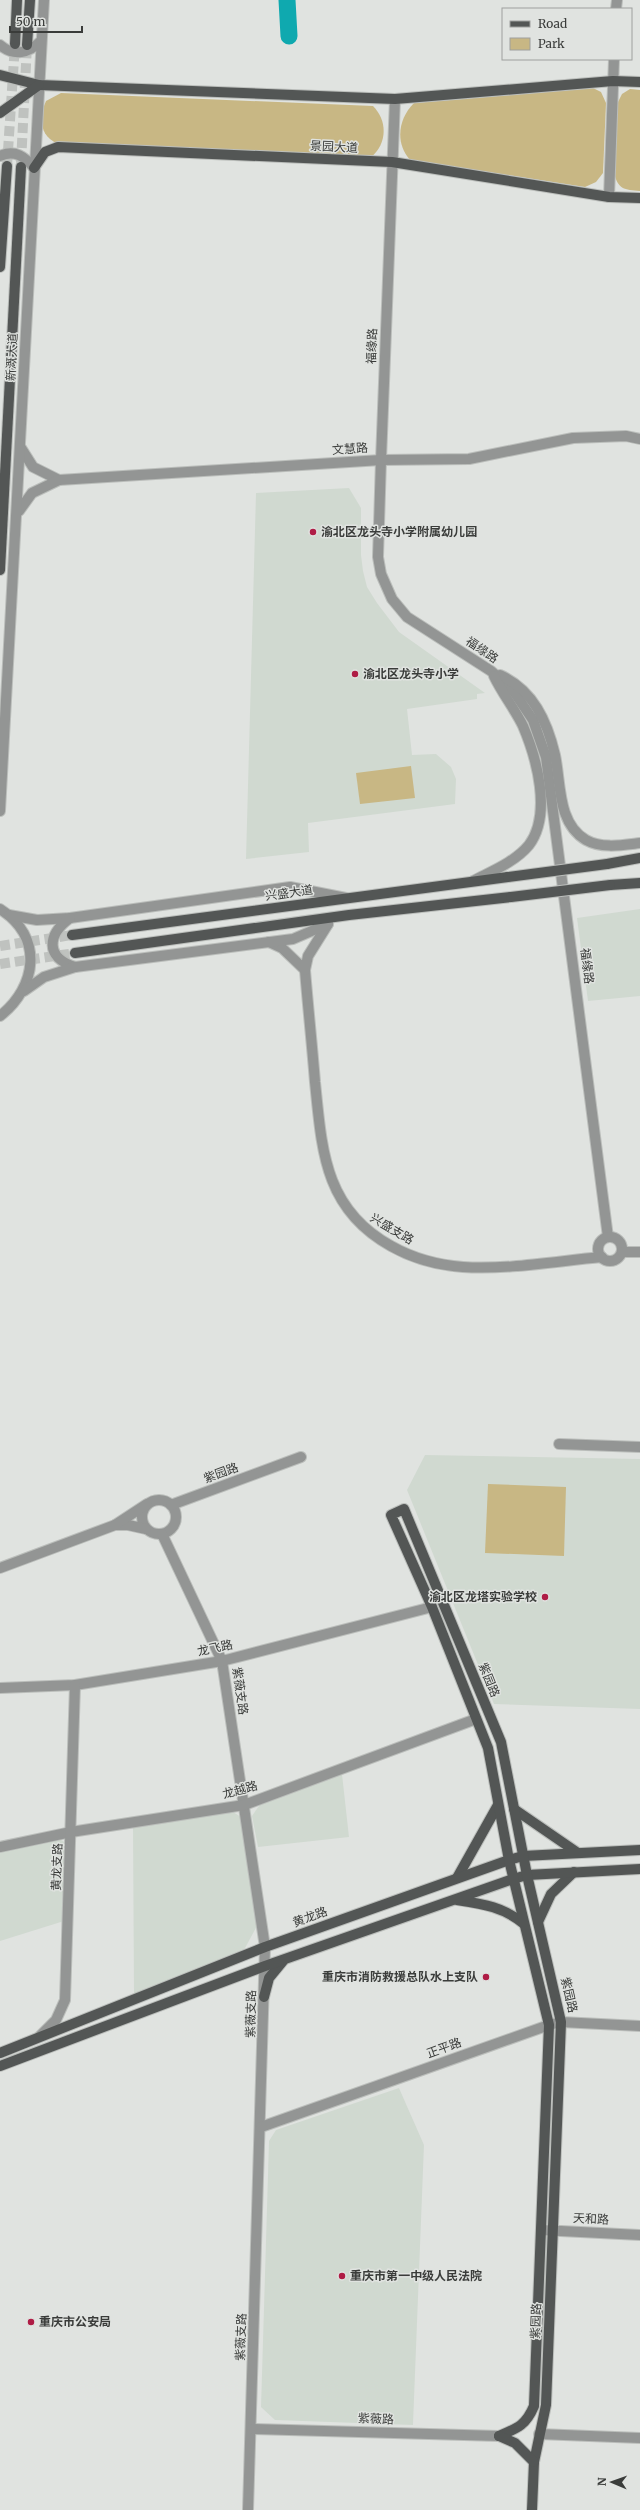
<svg xmlns="http://www.w3.org/2000/svg" width="640" height="2510" viewBox="0 0 640 2510" font-family="Merriweather,'Noto Sans SC',serif">
<rect width="100%" height="100%" fill="#e0e3e0"/>
<g fill="#d0d9d0">
<polygon points="349,488 361,508 361,555 363,571 367,587 377,603 399,632 485,693 477,694 477,699 407,709 412,755 436,754 451,767 456,779 455,804 308,823 309,852 246,859 256,493"/>
<polygon points="640,909 640,996 588,1001 577,918"/>
<polygon points="425,1455 640,1459 640,1709 494,1704 407,1490"/>
<polygon points="342,1774 349,1837 258,1847 252,1816 261,1803"/>
<polygon points="233,1812 241,1817 257,1926 244,1950 134,1994 133,1827"/>
<polygon points="60,1839 67,1844 64,1921 0,1941 0,1852"/>
<polygon points="399,2088 424,2145 413,2425 275,2420 261,2407 269,2141 276,2130"/>
</g>
<g fill="#c8b784">
<path d="M593,88L601,92L606,103L603,173L596,182L585,187L410,160C395,143 398,119 414,103Z"/>
<path d="M630,89L640,90V191C624,190 618,189 614,173L617,104L622,94Z"/>
<path d="M61,93L373,106C388,121 387,144 371,157L57,143C39,136 39,116 46,101Z"/>
<polygon points="411,766 415,798 360,804 356,773"/>
<polygon points="488,1484 566,1487 564,1556 485,1553"/>
</g>
<g fill="none" stroke-linecap="round" stroke-linejoin="round">
<polyline stroke="#0fa9af" stroke-width="17" points="287,0 289,36"/>
<g stroke="#bfc2bf" stroke-width="10" stroke-dasharray="10 5" stroke-linecap="butt">
<polyline points="21,163 27,45"/>
<polyline points="7,166 15,44"/>
<polyline points="0,946 72,935"/>
<polyline points="0,964 75,953"/>
</g>
<g stroke="#bbbebb" stroke-width="12">
<g id="minor">
<polyline points="616,9 617,0"/>
<path d="M0,45C14,57 29,53 41,41"/>
<polyline points="395,99 381,460 378,557 381,574 392,599 407,617 491,671 514,692 533,720 546,757 608,1237"/>
<path d="M0,156C15,149 25,157 34,168"/>
<polyline points="609,197 614,59"/>
<polyline points="21,448 33,467 59,480"/>
<polyline points="19,511 32,493 59,480 381,460 469,459 573,438 626,436 640,439"/>
<path d="M500,675C533,690 547,721 555,755C561,783 557,823 586,840C602,849 623,845 640,843"/>
<polyline points="0,811 44,0"/>
<path d="M473,881C492,871 515,862 529,845C552,814 537,759 523,726C516,711 502,693 494,676"/>
<path d="M0,909C44,937 37,987 0,1016"/>
<polyline points="9,915 37,920 70,918 290,887 346,898"/>
<path d="M70,918C47,935 45,957 75,967"/>
<path d="M328,924L308,956L305,970C308,1007 312,1044 315,1082C322,1150 324,1209 391,1246C414,1259 436,1265 463,1267C507,1270 557,1261 602,1257"/>
<polyline points="269,942 282,948 305,970"/>
<polyline points="24,991 44,977 75,967 293,939 328,924"/>
<circle cx="610" cy="1249" r="12"/>
<polyline points="622,1252 640,1252"/>
<polyline points="559,1444 640,1447"/>
<circle cx="159" cy="1517" r="17"/>
<polyline points="171,1505 301,1457"/>
<polyline points="115,1525 128,1525 146,1529"/>
<polyline points="162,1534 222,1661 265,1947 248,2510"/>
<polyline points="0,1568 115,1525 147,1504"/>
<polyline points="0,1688 75,1685 222,1661 432,1607"/>
<polyline points="0,1847 71,1832 244,1805 476,1719"/>
<polyline points="40,2036 56,2020 65,2000 75,1685"/>
<polyline points="261,2127 549,2025 561,2022 640,2026"/>
<polyline points="541,2230 640,2235"/>
<polyline points="252,2429 499,2436"/>
<polyline points="539,2434 640,2438"/>
</g>
</g>
<g stroke="#bbbebb" stroke-width="12">
<g id="major">
<polyline points="15,44 17,0"/>
<polyline points="27,45 30,0"/>
<polyline points="0,75 39,85 395,99 613,81 640,82"/>
<polyline points="0,113 39,85"/>
<polyline points="34,168 45,152 58,147 392,162 609,197 640,198"/>
<polyline points="0,267 7,166"/>
<polyline points="0,570 21,167"/>
<polyline points="607,864 640,858"/>
<polyline points="610,885 640,883"/>
<polyline points="72,935 508,877"/>
<polyline points="75,953 349,915 511,897"/>
<polyline points="514,1809 578,1853"/>
<polyline points="457,1878 498,1805"/>
<path d="M457,1900C483,1904 504,1907 524,1924"/>
<polyline points="538,1922 551,1894 574,1872"/>
<polyline points="264,1997 269,1978 283,1961"/>
<polyline points="0,2053 265,1947 509,1860 523,1856 640,1850"/>
<polyline points="0,2066 265,1966 513,1879 527,1875 640,1869"/>
<path d="M499,2436C518,2428 526,2425 534,2406L549,2025L509,1860L488,1748L432,1607L391,1515L404,1509L501,1742L527,1875L561,2022L546,2405L534,2462L532,2510"/>
<polyline points="499,2436 515,2443 534,2462"/>
</g>
</g>
<use href="#minor" stroke="#939594" stroke-width="10"/>
<use href="#major" stroke="#535655" stroke-width="10"/>
<g stroke="#bbbebb" stroke-width="12" stroke-linecap="butt">
<g id="major-bridge">
<polyline points="508,877 607,864"/>
<polyline points="511,897 610,885"/>
</g>
</g>
<use href="#major-bridge" stroke="#535655" stroke-width="10"/>
</g>
<g fill="#af1c45" stroke="#e0e3e0" stroke-width="1.5">
<circle cx="313" cy="532" r="4"/>
<circle cx="355" cy="674" r="4"/>
<circle cx="545" cy="1597" r="4"/>
<circle cx="486" cy="1977" r="4"/>
<circle cx="342" cy="2276" r="4"/>
<circle cx="31" cy="2322" r="4"/>
</g>
<g text-anchor="middle" stroke-width="3" stroke-linejoin="round" paint-order="stroke">
<g font-size="12" fill="#3a3c3a" stroke="#e0e3e0">
<text transform="translate(334 147) rotate(3)" y="4">景园大道</text>
<text transform="translate(372 346) rotate(-88)" y="4">福缘路</text>
<text transform="translate(12 357) rotate(-87)" y="4">新溉大道</text>
<text transform="translate(350 449) rotate(-4)" y="4">文慧路</text>
<text transform="translate(482 650) rotate(34)" y="4">福缘路</text>
<text transform="translate(289 893) rotate(-8)" y="4">兴盛大道</text>
<text transform="translate(587 966) rotate(83)" y="4">福缘路</text>
<text transform="translate(392 1229) rotate(31)" y="4">兴盛支路</text>
<text transform="translate(221 1473) rotate(-20)" y="4">紫园路</text>
<text transform="translate(215 1648) rotate(-12)" y="4">龙飞路</text>
<text transform="translate(489 1680) rotate(68)" y="4">紫园路</text>
<text transform="translate(240 1691) rotate(82)" y="4">紫薇支路</text>
<text transform="translate(240 1790) rotate(-15)" y="4">龙越路</text>
<text transform="translate(57 1867) rotate(-88)" y="4">黄龙支路</text>
<text transform="translate(310 1917) rotate(-20)" y="4">黄龙路</text>
<text transform="translate(569 1995) rotate(77)" y="4">紫园路</text>
<text transform="translate(251 2014) rotate(-89)" y="4">紫薇支路</text>
<text transform="translate(444 2048) rotate(-20)" y="4">正平路</text>
<text transform="translate(591 2219) rotate(3)" y="4">天和路</text>
<text transform="translate(536 2321) rotate(-88)" y="4">紫园路</text>
<text transform="translate(241 2337) rotate(-88)" y="4">紫薇支路</text>
<text transform="translate(376 2419) rotate(2)" y="4">紫薇路</text>
</g>
<g font-size="12" font-weight="bold" fill="#3a3c3a" stroke="#e0e3e0" text-anchor="start">
<text x="321" y="536">渝北区龙头寺小学附属幼儿园</text>
<text x="363" y="678">渝北区龙头寺小学</text>
<text x="537" y="1601" text-anchor="end">渝北区龙塔实验学校</text>
<text x="478" y="1981" text-anchor="end">重庆市消防救援总队水上支队</text>
<text x="350" y="2280">重庆市第一中级人民法院</text>
<text x="39" y="2326">重庆市公安局</text>
</g>
</g>
<rect x="502" y="8" width="130" height="52" fill="#e0e3e0" stroke="#9ea09e"/>
<rect x="510" y="21" width="20" height="6" fill="#535655" stroke="#9ea09e"/>
<text x="538" y="28" font-size="12" fill="#3a3c3a">Road</text>
<rect x="510" y="38" width="20" height="12" fill="#c8b784" stroke="#9ea09e"/>
<text x="538" y="48" font-size="12" fill="#3a3c3a">Park</text>
<g transform="translate(612 2482) rotate(272)" stroke="#e0e3e0" stroke-width="3" paint-order="stroke">
<path d="M0-3L7 15L0 10L-7 15Z" fill="#3a3c3a"/>
<text y="-6" font-size="11" font-weight="bold" text-anchor="middle" fill="#3a3c3a">N</text>
</g>
<path d="M10 26v6h72v-6" fill="none" stroke="#3a3c3a" stroke-width="2"/>
<text x="16" y="26" font-size="12" fill="#3a3c3a" stroke="#e0e3e0" stroke-width="3" paint-order="stroke">50 m</text>
</svg>
